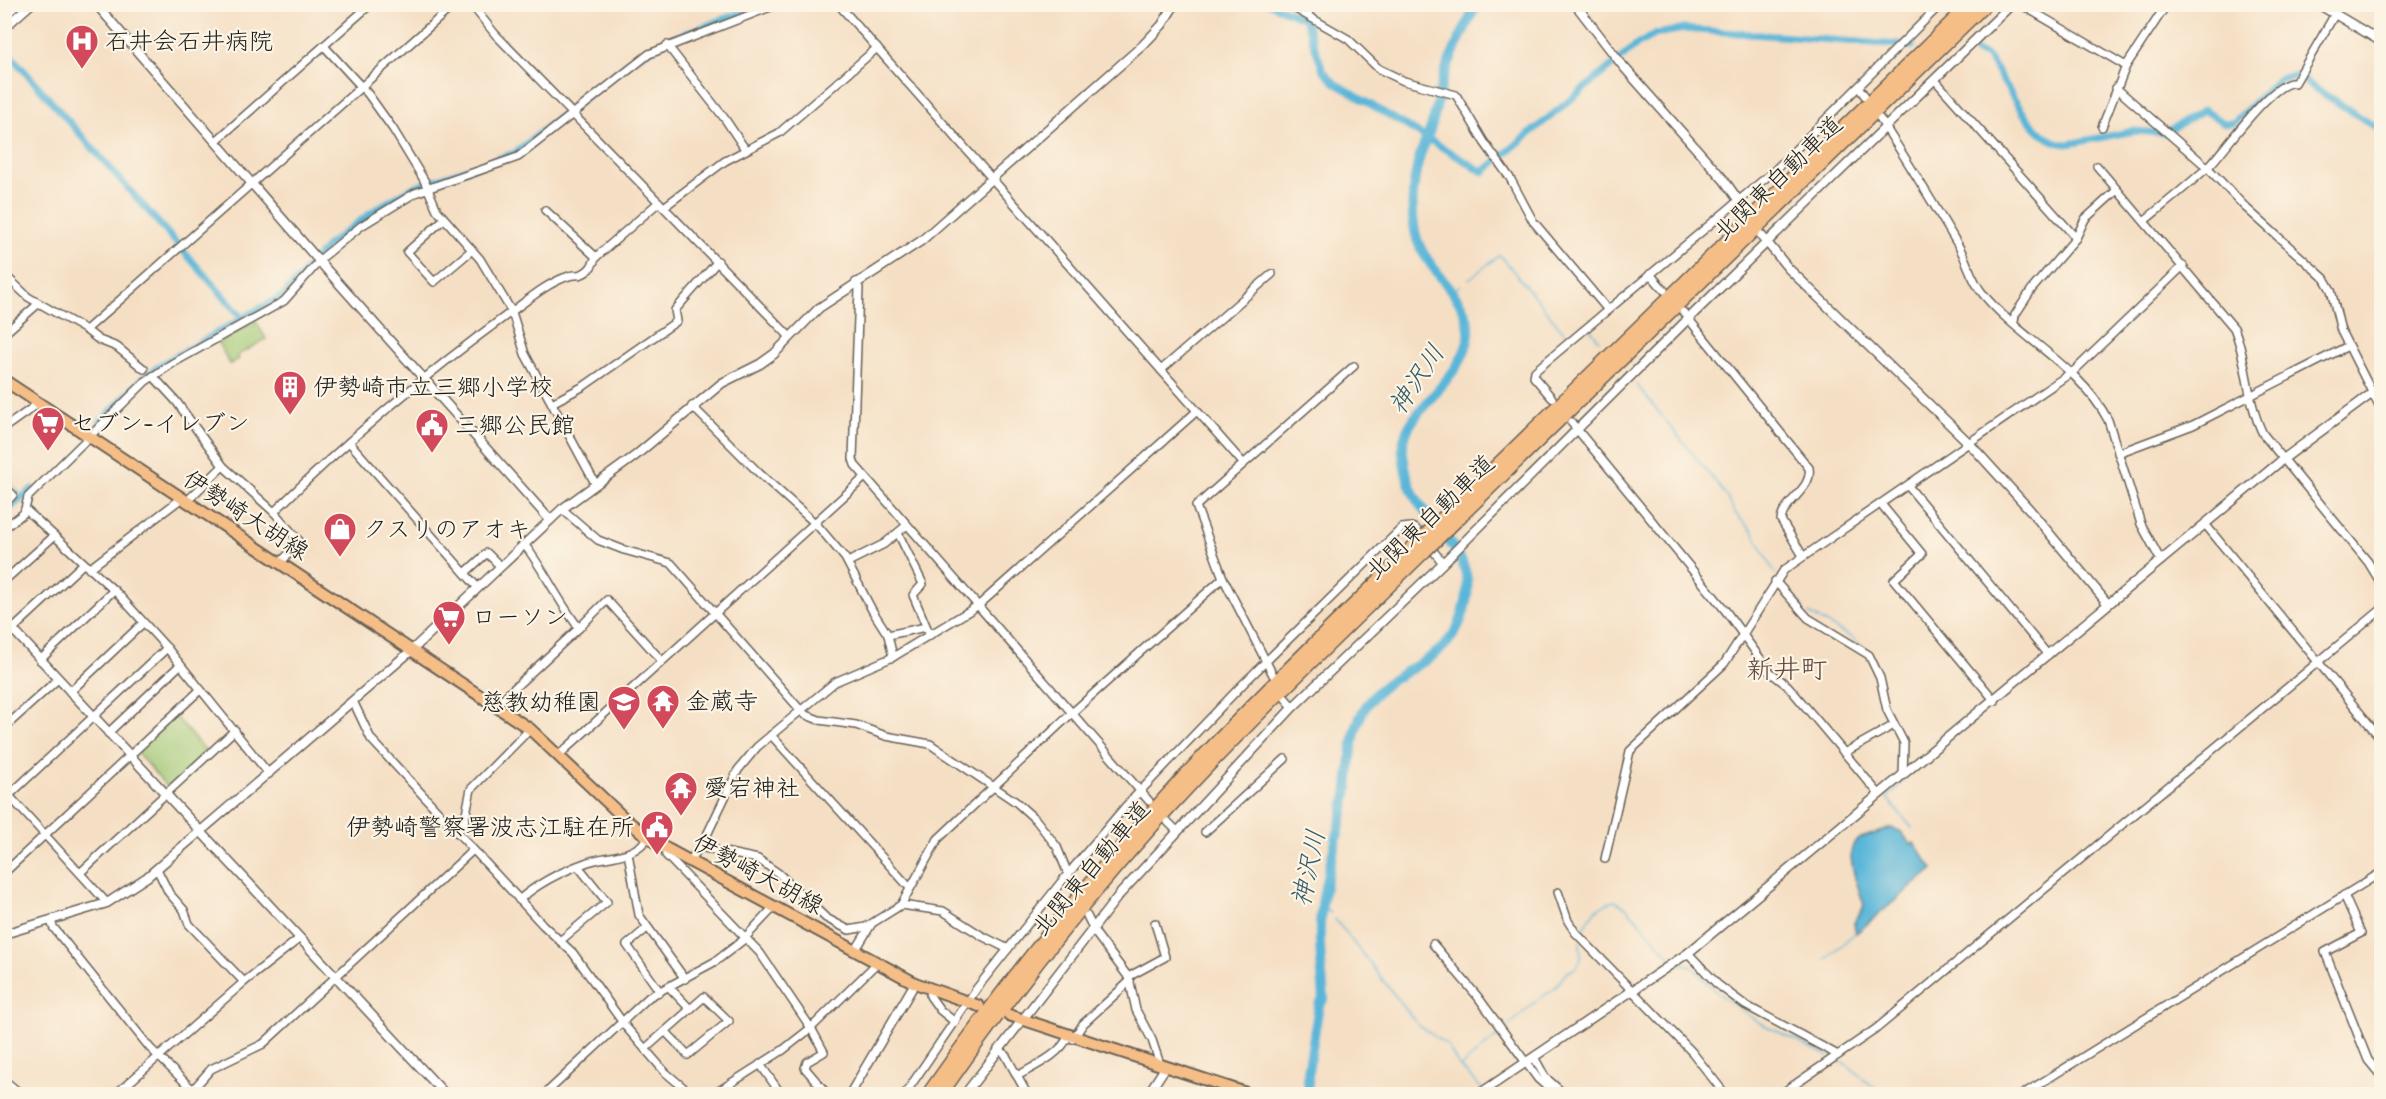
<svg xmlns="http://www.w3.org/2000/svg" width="2386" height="1099" viewBox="0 0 2386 1099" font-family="Mynerve,'Klee One',sans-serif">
<rect width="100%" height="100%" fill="#fcf5e5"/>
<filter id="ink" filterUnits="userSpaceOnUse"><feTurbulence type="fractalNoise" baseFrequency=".0167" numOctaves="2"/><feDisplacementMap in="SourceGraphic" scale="12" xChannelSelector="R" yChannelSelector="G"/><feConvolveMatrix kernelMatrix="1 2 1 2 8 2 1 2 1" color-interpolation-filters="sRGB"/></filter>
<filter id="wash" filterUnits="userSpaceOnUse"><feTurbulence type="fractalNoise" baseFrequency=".008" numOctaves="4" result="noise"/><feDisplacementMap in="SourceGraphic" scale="24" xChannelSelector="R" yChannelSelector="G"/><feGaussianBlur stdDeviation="1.35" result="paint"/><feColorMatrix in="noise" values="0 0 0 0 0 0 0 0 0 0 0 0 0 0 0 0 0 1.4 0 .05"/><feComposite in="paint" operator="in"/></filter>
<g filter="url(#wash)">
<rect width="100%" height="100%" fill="#f5dfc4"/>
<g fill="#9ec671" stroke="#5d7146" stroke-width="1.5">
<polygon points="256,321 266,339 238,355 239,359 230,364 218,343"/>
<polygon points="175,716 206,752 172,785 166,786 138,754 138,750"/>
</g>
<path fill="#5ab6d8" stroke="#3b697a" stroke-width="1.5" d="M1891,828L1900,831L1911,844L1914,843L1933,869L1856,933L1854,923L1864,906C1861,892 1840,848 1859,839C1869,834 1881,833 1891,828Z"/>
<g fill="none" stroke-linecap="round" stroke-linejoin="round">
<g stroke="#5ab6d8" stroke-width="1.5">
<polyline points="1469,279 1500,255 1568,337 1585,324 1587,326"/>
<polyline points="1451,293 1460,285"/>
<polyline points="1590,329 1599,340"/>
<polyline points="1636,384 1726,495 1735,513 1753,532 1775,573"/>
<polyline points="4,475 23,497"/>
<polyline points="1798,601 1803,608"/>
<polyline points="1809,614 1851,637 1865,649"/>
<polyline points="1906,778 1887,798 1912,828"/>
<polyline points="1323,908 1330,913"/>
<polyline points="1335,919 1418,1025 1447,1045 1459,1066 1481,1088"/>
<path d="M1582,934C1587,918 1597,905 1615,901L1627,908L1673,960"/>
<polyline points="1825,960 1855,933"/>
<polyline points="1676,964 1690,965 1718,993 1758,1022 1830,1057"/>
<polyline points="1504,1030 1536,1001 1554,989 1566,973 1576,968 1581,959 1580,942"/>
<polyline points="1837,1060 1849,1066 1881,1094"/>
<polyline points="1460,1067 1501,1033"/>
</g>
<g stroke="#5ab6d8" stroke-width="7">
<polyline points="1270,4 1305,19 1323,70 1335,83 1483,172 1638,44 1656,34 1684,29 1912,46"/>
<polyline points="669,40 763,4"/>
<path d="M1976,52L1986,55L1991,61C2008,87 2034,145 2068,144L2134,131L2164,133L2204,110L2224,123H2233L2280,78L2296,76L2382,131"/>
<polyline points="13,58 239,314"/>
<polyline points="100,422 142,379 162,364 284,295 328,245 379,207 414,187 515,153 633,59 662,43"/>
<polyline points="4,514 32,489"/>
</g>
<path stroke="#5ab6d8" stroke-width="10" d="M1308,1094V1072L1319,1005L1324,998C1322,974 1319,949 1320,925C1322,881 1339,838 1347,794C1352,763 1349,730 1368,703C1396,662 1453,669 1466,602C1475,559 1443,538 1421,506C1410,491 1405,472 1403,454C1398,412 1462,385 1469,335C1472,304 1434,275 1421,249C1408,223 1412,183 1420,156C1423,145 1429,135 1432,124C1437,108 1439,91 1444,75C1453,51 1465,28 1477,4"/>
</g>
</g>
<g filter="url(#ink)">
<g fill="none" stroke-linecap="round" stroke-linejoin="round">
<g stroke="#686057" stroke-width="10">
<g id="minor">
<polyline points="471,4 495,34 789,336"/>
<polyline points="838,4 1243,463"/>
<polyline points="1287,4 1348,39 1379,69 1404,81 1456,95 1484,142 1510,178 1533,221 1608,310"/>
<polyline points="2020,4 2126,66"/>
<polyline points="1308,14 1311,4"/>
<polyline points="667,45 725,119 745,149"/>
<polyline points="324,46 368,94 393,129 424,180 437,210 480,259 512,312 525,354 595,483"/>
<polyline points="1935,80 2076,238"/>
<polyline points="1859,88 1865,96"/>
<polyline points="2116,88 2207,167 2245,207 2324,278 2331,290 2341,331 2382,412"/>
<path d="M1880,119C1907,160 1933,203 1958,245C1967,260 1971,280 1983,294C2021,340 2079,365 2108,420L2141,524L2161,561"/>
<polyline points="2102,127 2126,66 2167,4"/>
<polyline points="216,141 371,4"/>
<path d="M2097,166L2234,328C2248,362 2246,400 2263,434L2368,562L2382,585"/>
<polyline points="664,207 725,161 779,133 877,48"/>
<polyline points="545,210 596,257"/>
<polyline points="444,219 407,252 434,282 472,250"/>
<path d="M2144,221C2167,202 2190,184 2211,164C2226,148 2274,79 2295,83L2335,14"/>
<polyline points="4,274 28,297 86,330 99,340 117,347 144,369"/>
<polyline points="1650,274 1664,290"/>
<polyline points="856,282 859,288 853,459 855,465 1149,801"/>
<path d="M1683,312L1809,468C1813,489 1784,500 1781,520L1803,556"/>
<polyline points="2014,322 2015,315 2032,289 2076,238 2085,219 2117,190"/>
<polyline points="86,330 455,4"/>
<polyline points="4,334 38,304"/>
<polyline points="1161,370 1272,274"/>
<polyline points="153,376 176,401 223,466 274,512 300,542 280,563"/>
<polyline points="1552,398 1534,377 1535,371 1774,171 1941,4"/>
<polyline points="552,403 584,386 677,321 675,310 718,261"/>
<polyline points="692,406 759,473 817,525 845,558 872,610 888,635 893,657"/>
<polyline points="1571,422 1725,610 1770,672 1788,686 1879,794"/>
<polyline points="4,428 39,403"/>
<polyline points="349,442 478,588"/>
<polyline points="2118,453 2193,425 2348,346"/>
<polyline points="4,486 13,495 4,505"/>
<polyline points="1908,486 2048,655"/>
<polyline points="187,501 223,466"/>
<polyline points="1881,504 1922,554 1894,580 1995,701"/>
<polyline points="25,509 118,594 167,648 269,774"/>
<polyline points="562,509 598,540 624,550 671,563 804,714 819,720 856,725 886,736 930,744 1016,802 1036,820 1057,847 1073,886"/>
<path d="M274,512C348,439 427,373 511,312C529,299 547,283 569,276C573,274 578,276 582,274C590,271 593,264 596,257L659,202"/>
<polyline points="2205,524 2382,740"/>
<polyline points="4,528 24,513 28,497 146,381 173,363 284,301 323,257 361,226 415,193 518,157 649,54 778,4"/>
<polyline points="898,533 923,584 913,595 930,635"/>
<polyline points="848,562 884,544 907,525"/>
<polyline points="89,569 182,498"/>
<polyline points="465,573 487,553 500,566"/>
<polyline points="4,581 53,537"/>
<polyline points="1775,581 1808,618 1869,655 1880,678 1887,710 1904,743 1903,775"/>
<polyline points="579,628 607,600 661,660"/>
<polyline points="13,629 83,564"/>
<polyline points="888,635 926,627"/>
<polyline points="40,660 114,590"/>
<polyline points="1273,675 1223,578 1196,506 1354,366"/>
<polyline points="70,692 143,623"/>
<polyline points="1285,698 1293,707"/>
<polyline points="353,701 371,739 543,925 573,953 626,1027 665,1072 691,1094"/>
<path d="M495,706L579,628C558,601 545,571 524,544"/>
<polyline points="4,728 58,679"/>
<polyline points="108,733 180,665"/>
<polyline points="771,735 910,888"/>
<polyline points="1844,753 1894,725"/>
<polyline points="559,755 865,477"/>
<polyline points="4,790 107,903"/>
<polyline points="4,800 167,648"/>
<polyline points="1168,822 1176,830"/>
<polyline points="456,832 464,823 471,789 530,729"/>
<polyline points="1205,832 1285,759"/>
<polyline points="700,847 758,859 778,873 826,918 849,930 866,927 901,905 938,839 1073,712 1223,578"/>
<polyline points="665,848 666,855 760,953 811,1028 824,1052 807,1062 805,1068 827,1094"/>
<polyline points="628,853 639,915 685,979"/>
<polyline points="1605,859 1630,751 1724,664 1784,570 2075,370 2183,266"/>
<polyline points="690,861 705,839 738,770 757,747 835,682 893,657 979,605 1197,411"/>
<polyline points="157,869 169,893 184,910 189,924 244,982"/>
<polyline points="81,872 235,730"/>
<polyline points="4,873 200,690"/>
<polyline points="1558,892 1568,921 1575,932 1692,1052 1725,1094"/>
<polyline points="2344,895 2361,933 2325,952 2368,1060 2382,1077"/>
<path d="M519,900C537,884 563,871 585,863C605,855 635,859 648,837"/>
<polyline points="901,905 943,911 982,936 1008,949"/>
<polyline points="1087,916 1096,934 1129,978 1136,1010 1152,1040 1161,1067"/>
<polyline points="51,920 53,927 150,1048 193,1090"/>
<polyline points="647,928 627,945 660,992"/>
<polyline points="560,941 607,902 578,866"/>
<polyline points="1433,944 1478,997 1538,1079 1555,1094"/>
<polyline points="855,951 871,925"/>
<polyline points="1688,953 1717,984 1745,1005 1838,1055"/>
<polyline points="1128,977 1165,957 1155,923"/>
<polyline points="670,988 690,1009"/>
<polyline points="931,990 930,996 940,1010 955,1022"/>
<polyline points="1073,1039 1083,1024 1130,981"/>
<polyline points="645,1049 704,997 729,1021 688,1055 666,1032"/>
<polyline points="998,1049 1005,1054 1027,1094"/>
<polyline points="1534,1057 1545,1077 1564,1094"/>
<polyline points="760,1064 781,1094"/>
<path d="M1017,1076C1033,1067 1062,1054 1068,1036"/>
<polyline points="4,1080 21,1094"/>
<polyline points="116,1094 244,982 300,938"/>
<polyline points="189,1094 211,1069 263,1044 473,850"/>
<polyline points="545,1094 649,997 716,961 742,941 774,907"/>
<polyline points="714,1094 783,1050 811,1028 877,963"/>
<polyline points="905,1094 977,988 1062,881 1125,807 1243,684 1402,528 1411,527 1416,529 1443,563"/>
<polyline points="1781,1094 1876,1029 2382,609"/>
<polyline points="2023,1094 2382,872"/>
</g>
</g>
<g stroke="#686057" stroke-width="11">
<g id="tertiary">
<polyline points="96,4 326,269 550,520"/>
<polyline points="1575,4 1623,66 1724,180 1746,211"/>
<polyline points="2318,4 2382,42"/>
<polyline points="4,16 17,4"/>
<polyline points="4,28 31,4"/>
<polyline points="1761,235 1788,268 1969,443 2030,510 2108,604"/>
<polyline points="4,620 445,1094"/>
<polyline points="4,934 107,903 147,877 412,650 562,509 635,456 722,383 760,364 774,354 819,308 921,241 1143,45 1162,25 1175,4"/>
<polyline points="850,1094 915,983"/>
<polyline points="965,1094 1119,895 1293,707 1443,563 1688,319 2012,4"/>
<polyline points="1148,1094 1165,1068"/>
<polyline points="1479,1094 1688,953 2282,460 2382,386"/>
</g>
</g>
<g stroke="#686057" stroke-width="14">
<g id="primary">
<polyline points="4,380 530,729 626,820 656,843 915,983 979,1006"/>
<polyline points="1009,1015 1249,1094"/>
</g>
</g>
<g stroke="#686057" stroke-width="15">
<g id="motorway">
<polyline points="1451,510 1970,4"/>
<polyline points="1459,518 1986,4"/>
<path d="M928,1094C1004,985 1087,882 1177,784C1254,701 1336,622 1417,543"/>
<path d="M941,1094C1007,999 1079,907 1157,821C1242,727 1334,640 1425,551"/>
</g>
</g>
<use href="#minor" stroke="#fff" stroke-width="7"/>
<use href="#tertiary" stroke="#fff" stroke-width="8"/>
<use href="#primary" stroke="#f6be87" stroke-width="10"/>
<use href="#motorway" stroke="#f6be87" stroke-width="12"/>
<g stroke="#686057" stroke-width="15" stroke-linecap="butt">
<g id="motorway-bridge">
<polyline points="1417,543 1451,510"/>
<polyline points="1425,551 1459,518"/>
</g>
</g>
<use href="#motorway-bridge" stroke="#f6be87" stroke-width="12"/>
</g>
</g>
<defs>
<g id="hospital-pin" transform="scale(1.725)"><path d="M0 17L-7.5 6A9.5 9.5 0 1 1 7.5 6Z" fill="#d1495b" stroke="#fcf5e5"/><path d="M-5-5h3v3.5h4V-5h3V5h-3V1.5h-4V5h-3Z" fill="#fff"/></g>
<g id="building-pin" transform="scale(1.725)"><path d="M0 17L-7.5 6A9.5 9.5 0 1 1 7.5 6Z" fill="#d1495b" stroke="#fcf5e5"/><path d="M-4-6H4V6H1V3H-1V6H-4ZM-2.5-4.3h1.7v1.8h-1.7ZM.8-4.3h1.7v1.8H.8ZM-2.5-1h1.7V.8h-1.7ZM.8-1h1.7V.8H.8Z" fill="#fff"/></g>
<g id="supermarket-pin" transform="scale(1.725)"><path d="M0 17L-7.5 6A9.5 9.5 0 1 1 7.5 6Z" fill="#d1495b" stroke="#fcf5e5"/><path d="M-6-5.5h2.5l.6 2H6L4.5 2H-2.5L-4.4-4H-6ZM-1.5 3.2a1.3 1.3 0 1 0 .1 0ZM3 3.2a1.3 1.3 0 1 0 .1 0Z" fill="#fff"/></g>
<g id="civic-pin" transform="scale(1.725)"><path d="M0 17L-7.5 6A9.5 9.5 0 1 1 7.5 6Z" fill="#d1495b" stroke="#fcf5e5"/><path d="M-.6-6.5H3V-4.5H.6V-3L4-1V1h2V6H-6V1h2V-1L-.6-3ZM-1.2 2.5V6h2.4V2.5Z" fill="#fff"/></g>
<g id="shop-pin" transform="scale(1.725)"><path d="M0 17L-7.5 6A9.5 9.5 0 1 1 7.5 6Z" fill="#d1495b" stroke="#fcf5e5"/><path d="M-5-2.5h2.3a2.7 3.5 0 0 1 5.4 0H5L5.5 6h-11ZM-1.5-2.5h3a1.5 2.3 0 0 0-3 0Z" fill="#fff"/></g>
<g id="temple-pin" transform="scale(1.725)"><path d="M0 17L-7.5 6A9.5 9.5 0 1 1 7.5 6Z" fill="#d1495b" stroke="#fcf5e5"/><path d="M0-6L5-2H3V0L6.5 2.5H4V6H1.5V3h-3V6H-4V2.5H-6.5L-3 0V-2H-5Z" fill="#fff"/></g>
<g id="school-pin" transform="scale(1.725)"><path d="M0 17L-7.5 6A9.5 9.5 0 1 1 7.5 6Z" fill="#d1495b" stroke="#fcf5e5"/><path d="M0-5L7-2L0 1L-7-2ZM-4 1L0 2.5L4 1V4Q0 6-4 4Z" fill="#fff"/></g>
</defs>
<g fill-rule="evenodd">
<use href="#hospital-pin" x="82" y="41"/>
<use href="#building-pin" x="290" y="387"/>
<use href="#supermarket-pin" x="48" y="423"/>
<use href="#civic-pin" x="432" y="425"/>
<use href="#shop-pin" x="340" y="529"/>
<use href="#supermarket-pin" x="449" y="617"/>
<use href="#temple-pin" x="663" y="701"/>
<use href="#school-pin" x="624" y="702"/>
<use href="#temple-pin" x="681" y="788"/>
<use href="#civic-pin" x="657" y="827"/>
</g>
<g text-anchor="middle" stroke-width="4.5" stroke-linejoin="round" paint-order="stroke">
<g font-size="24" fill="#1c1c1c" stroke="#fcf5e5" text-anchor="start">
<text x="105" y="49">石井会石井病院</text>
<text x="313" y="395">伊勢崎市立三郷小学校</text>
<text x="71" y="431">セブン-イレブン</text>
<text x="455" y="433">三郷公民館</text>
<text x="363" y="537">クスリのアオキ</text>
<text x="472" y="625">ローソン</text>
<text x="686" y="709">金蔵寺</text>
<text x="601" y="710" text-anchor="end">慈教幼稚園</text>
<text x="704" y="796">愛宕神社</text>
<text x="634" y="835" text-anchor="end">伊勢崎警察署波志江駐在所</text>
</g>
<g font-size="24" fill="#1c1c1c" stroke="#fcf5e5">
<text transform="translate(1778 178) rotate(-44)" y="8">北関東自動車道</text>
<text transform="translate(246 515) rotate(33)" y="8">伊勢崎大胡線</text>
<text transform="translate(1430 517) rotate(-44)" y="8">北関東自動車道</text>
<text transform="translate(1091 868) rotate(-50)" y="8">北関東自動車道</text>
<text transform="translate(758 874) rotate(28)" y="8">伊勢崎大胡線</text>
</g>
<g font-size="26" font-style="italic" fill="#355a67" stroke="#fcf5e5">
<text transform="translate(1416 379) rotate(-56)" y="9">神沢川</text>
<text transform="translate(1308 868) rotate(-78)" y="9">神沢川</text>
</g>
<g font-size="27" fill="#61473e" stroke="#fcf5e5">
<text x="1787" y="678">新井町</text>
</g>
</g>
<rect width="2386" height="1099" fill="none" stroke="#fcf5e5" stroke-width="24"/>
</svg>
